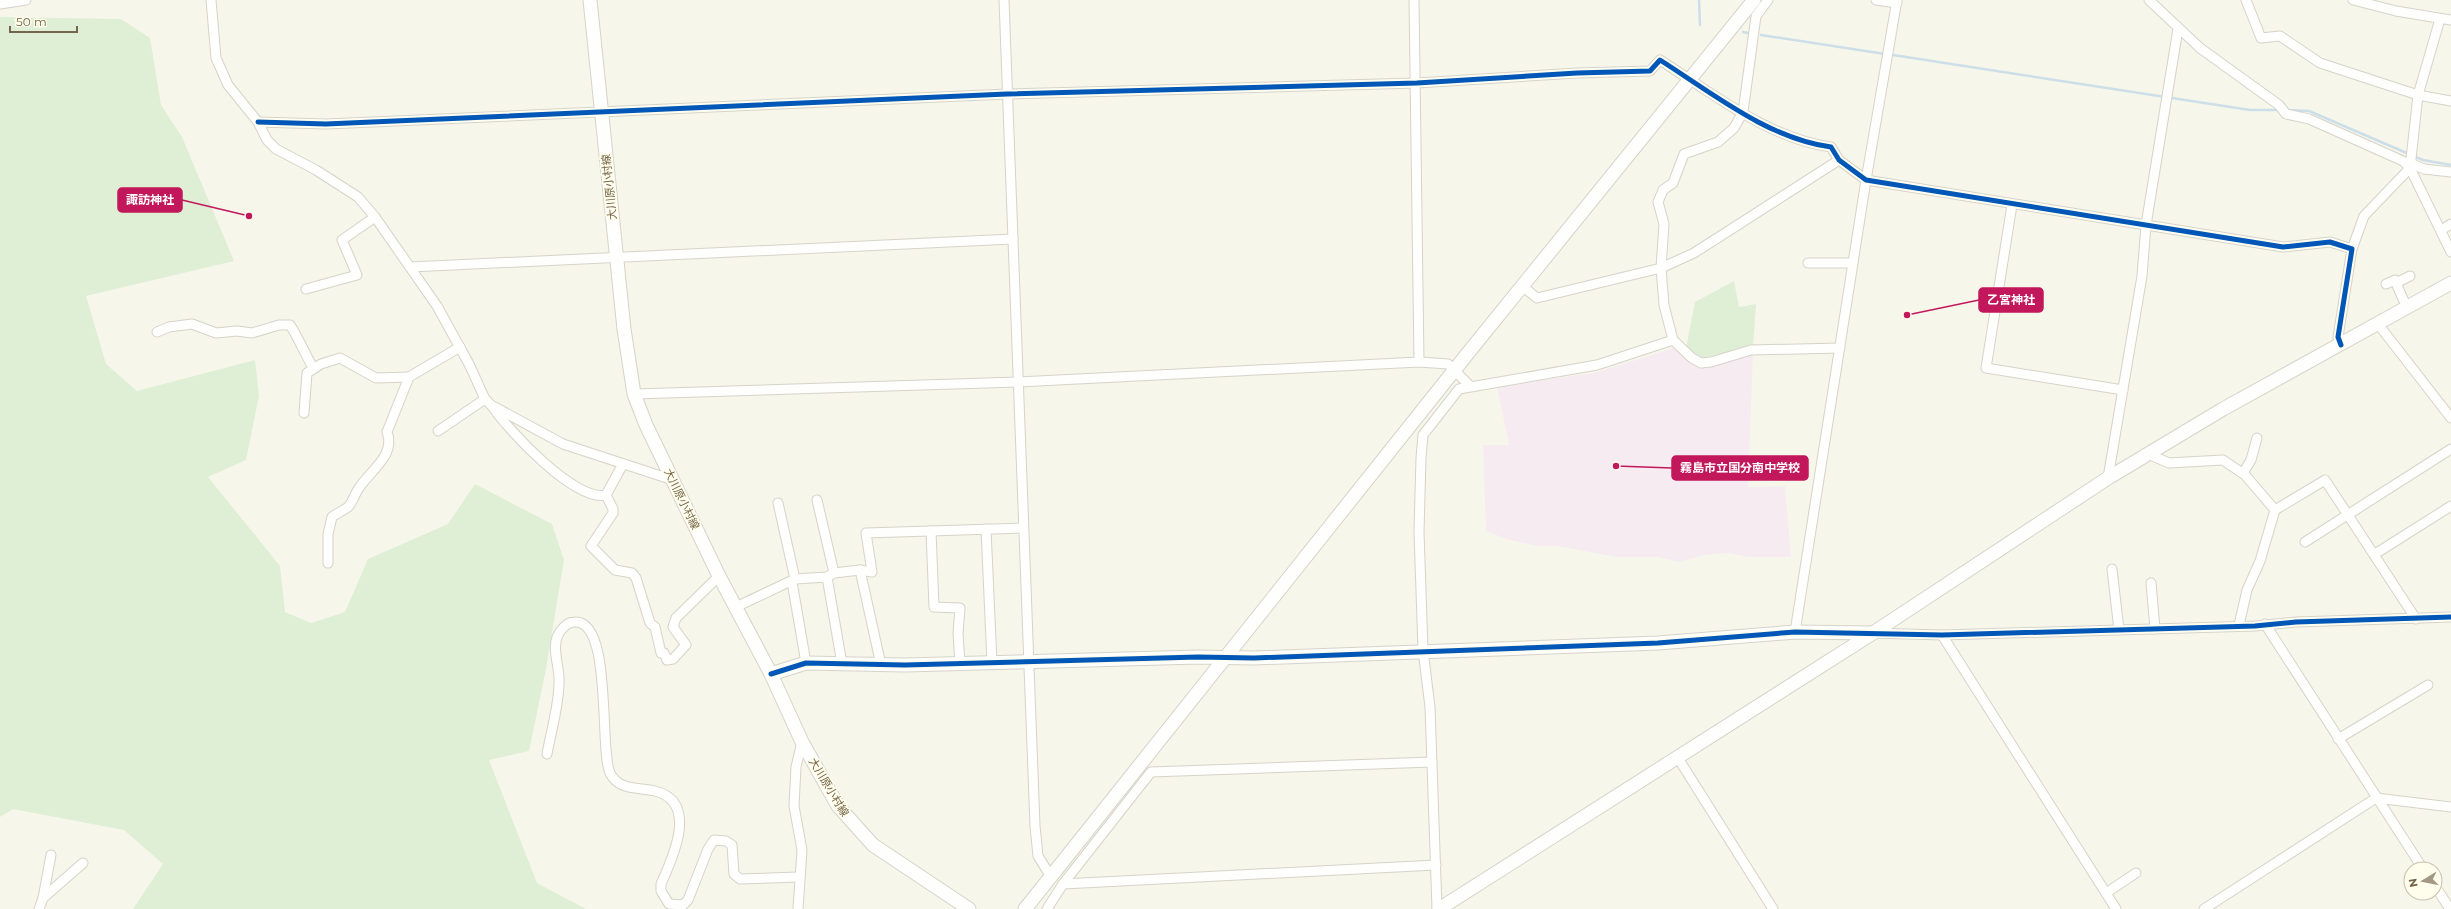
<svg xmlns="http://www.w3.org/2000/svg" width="2451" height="909" viewBox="0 0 2451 909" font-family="Montserrat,'Noto Sans JP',sans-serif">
<rect width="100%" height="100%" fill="#f7f6eb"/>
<polygon fill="#f7ebf2" points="1674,348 1685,359 1706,369 1753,353 1748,487 1785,486 1791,557 1749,557 1729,553 1704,555 1679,562 1658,557 1616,557 1558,546 1538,546 1509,540 1486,531 1483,445 1509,445 1497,386 1594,373"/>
<g fill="#deefd6">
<polygon points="0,17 121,19 150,38 161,105 182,137 234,261 86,296 106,364 137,391 255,360 259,396 246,460 208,477 280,566 285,612 311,623 345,612 368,559 448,524 475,484 552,524 564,560 546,669 529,751 489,760 537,883 586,909 133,909 163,864 124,830 13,809 0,817"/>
<polygon points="1734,281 1739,307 1756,304 1753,346 1702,358 1686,348 1695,302"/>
</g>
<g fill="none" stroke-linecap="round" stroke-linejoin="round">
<g stroke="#ccdee7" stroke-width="2.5">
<polyline points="1699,0 1700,25"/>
<polyline points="1743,32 1752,34"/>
<polyline points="1761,35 1885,54"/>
<polyline points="1893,55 2250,110 2280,110"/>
<polyline points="2285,110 2309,111 2409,154"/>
<polyline points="2413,156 2423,160 2451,165"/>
</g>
<g stroke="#d6d3c9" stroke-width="11">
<g id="street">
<polyline points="211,0 216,58 228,85 258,122 267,140 276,149 316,170 358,197 375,217 437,306 469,364 485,399 491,405 563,444 673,480"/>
<polyline points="1004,0 1035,826 1038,856 1051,877"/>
<polyline points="1414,0 1419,362"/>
<polyline points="1876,0 1897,3"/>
<polyline points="2149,0 2200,48 2279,105 2286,114 2309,119 2403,161 2410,168 2451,252"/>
<polyline points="2246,0 2261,38 2280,36 2320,63 2418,95 2440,19"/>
<polyline points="2353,0 2396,11 2451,20"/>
<polyline points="0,4 26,0"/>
<path d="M258,122L326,124L1007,94L1417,83L1577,73L1650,71L1660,60C1712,93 1769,139 1831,147L1839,160L1866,180L2283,247L2330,242L2352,249L2338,337L2341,345"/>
<polyline points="1839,160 1694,253 1661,268 1664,305 1673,340 1692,358 1701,363 1711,362 1751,350 1840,348"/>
<polyline points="2410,163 2424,169 2451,172"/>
<polyline points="2012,205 1986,368 2123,390"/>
<polyline points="2441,230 2451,224"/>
<polyline points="2352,249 2364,216 2410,168 2418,95 2451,101"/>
<polyline points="1808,263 1853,263"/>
<polyline points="410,267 1013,239"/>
<polyline points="2386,284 2395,280 2396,283"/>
<polyline points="1522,286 1537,298 1661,268 1664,224 1658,202 1663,190 1673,183 1684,154 1718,142 1734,128 1743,112 1756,16 1768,0"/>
<polyline points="306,289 357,275 342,240 375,217"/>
<polyline points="2407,308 2396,283 2410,276"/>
<polyline points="2378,324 2451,418"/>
<path d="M157,332L169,327L192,324L216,333L237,331L252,333L279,325H290C293,328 309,361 313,368"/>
<polyline points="634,394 1018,382 1419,362 1448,364 1469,385"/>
<path d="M492,406C508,430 575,502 606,495L623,464"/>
<polyline points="304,413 307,373 321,364 340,358 376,378 409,377"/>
<polyline points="438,431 485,399"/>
<polyline points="2148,454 2169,463 2223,460 2245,475 2275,510 2260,561 2247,590 2239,625"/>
<polyline points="2243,473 2251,460 2257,438"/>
<polyline points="2108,478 2142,276 2146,225 2178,29"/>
<polyline points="606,495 613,509 613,513 591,546 615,570 632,573 636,578 650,623 655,627 661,653 664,653 667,660 673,659 686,645 673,627 676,618 719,576"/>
<polyline points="817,500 834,573"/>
<polyline points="778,503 795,579"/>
<polyline points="2275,510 2325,480 2416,619"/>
<polyline points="986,529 992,663"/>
<polyline points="931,531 934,607 960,608 958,633 960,664"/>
<polyline points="2305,542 2451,449"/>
<polyline points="2375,554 2451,506"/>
<path d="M328,563V534L332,517C337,513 343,511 348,507C353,502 355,493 359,488C370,471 396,455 387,432L409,377L460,347"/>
<polyline points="2112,569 2119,630"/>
<polyline points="860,570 872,572 866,533 1023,528"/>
<polyline points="827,577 842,664"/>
<polyline points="792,582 806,663"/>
<polyline points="2151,583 2155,629"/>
<polyline points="736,607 795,579 827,577 834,573 860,570 881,665"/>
<polyline points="2265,624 2423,869"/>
<polyline points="1795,632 1866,180 1897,0"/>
<polyline points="1873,633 1942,635 2255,626 2296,622 2451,617"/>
<polyline points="1942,635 2116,909"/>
<polyline points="2338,739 2428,685"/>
<path d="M547,754C551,731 559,706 559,682C560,668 552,651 557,637C560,630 567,622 574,622C613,618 599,749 610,773C619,791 638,787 655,791C699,802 673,857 661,884V891L669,904L683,905L688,900L708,849L714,840L726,841L732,845L734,874L740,879L799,877"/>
<polyline points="1678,758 1773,909"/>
<polyline points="1063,884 1436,865"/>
<polyline points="2435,886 2450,909"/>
<polyline points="2106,893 2136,873"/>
<polyline points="43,898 51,855"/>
<polyline points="39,909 43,898 83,863"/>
<polyline points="798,909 802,850 794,806 796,767 802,742"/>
<polyline points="1047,909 1063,884 1151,772 1432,762"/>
<polyline points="1437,909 1430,707 1423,650 1419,532 1421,458 1423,435 1459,389 1597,365 1673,340"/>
<polyline points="2204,909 2376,798 2451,807"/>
</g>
</g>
<g stroke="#d6d3c9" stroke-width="15">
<g id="secondary">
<polyline points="590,0 624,329 634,394 646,425 719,576 771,674 802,742 838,806 873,845 969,909"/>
<polyline points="771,674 806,663 905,665 1198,657 1254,658 1658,643 1795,632 1873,633"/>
<polyline points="1025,909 1468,353 1754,0"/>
<polyline points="1439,909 1873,633 2108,478 2223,409 2451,283"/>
</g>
</g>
<use href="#street" stroke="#fefefc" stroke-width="9"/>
<use href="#secondary" stroke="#fefefc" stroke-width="13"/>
<g stroke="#fffdec" stroke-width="8">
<g id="cycleway">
<path d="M258,122L326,124L1007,94L1417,83L1577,73L1650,71L1660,60C1712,93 1769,139 1831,147L1839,160L1866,180L2283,247L2330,242L2352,249L2338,337L2341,345"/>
<polyline points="771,674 806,663 905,665 1198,657 1254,658 1658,643 1795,632 1942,635 2255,626 2296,622 2451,617"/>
</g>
</g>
<use href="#cycleway" stroke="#0057b8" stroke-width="5"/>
</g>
<g text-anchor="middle" stroke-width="3.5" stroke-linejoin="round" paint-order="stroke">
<g font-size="11" fill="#75664b" stroke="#fffdec">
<text transform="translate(609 187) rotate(-96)" y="4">大川原小村線</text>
<text transform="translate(682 499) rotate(64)" y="4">大川原小村線</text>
<text transform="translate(829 787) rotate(59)" y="4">大川原小村線</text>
</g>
</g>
<path fill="none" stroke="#c2185b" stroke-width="1.5" d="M249 216L182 200M1907 315L1979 300M1616 466L1672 468"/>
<g fill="#c2185b" stroke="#fffdec" stroke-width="1.5">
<circle cx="249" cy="216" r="4"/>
<circle cx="1907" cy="315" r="4"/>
<circle cx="1616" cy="466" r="4"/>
</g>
<g fill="#c2185b" stroke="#c2185b" stroke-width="1.5">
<rect x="118" y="188" width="64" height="24" rx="4"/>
<rect x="1979" y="288" width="64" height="24" rx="4"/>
<rect x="1672" y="456" width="136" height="24" rx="4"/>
</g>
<g font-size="12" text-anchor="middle" font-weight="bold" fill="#fff">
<text x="150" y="204">諏訪神社</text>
<text x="2011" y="304">乙宮神社</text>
<text x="1740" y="472">霧島市立国分南中学校</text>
</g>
<g transform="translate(2423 881) rotate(260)"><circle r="19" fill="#fffdec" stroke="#c8c1ac"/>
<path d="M0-3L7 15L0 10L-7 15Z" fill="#a29883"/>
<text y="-6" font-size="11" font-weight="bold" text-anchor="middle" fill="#75664b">N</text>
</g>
<path d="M10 26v6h67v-6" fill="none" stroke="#75664b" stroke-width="2"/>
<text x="16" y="26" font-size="12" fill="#75664b" stroke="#fffdec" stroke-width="3" paint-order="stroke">50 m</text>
</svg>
